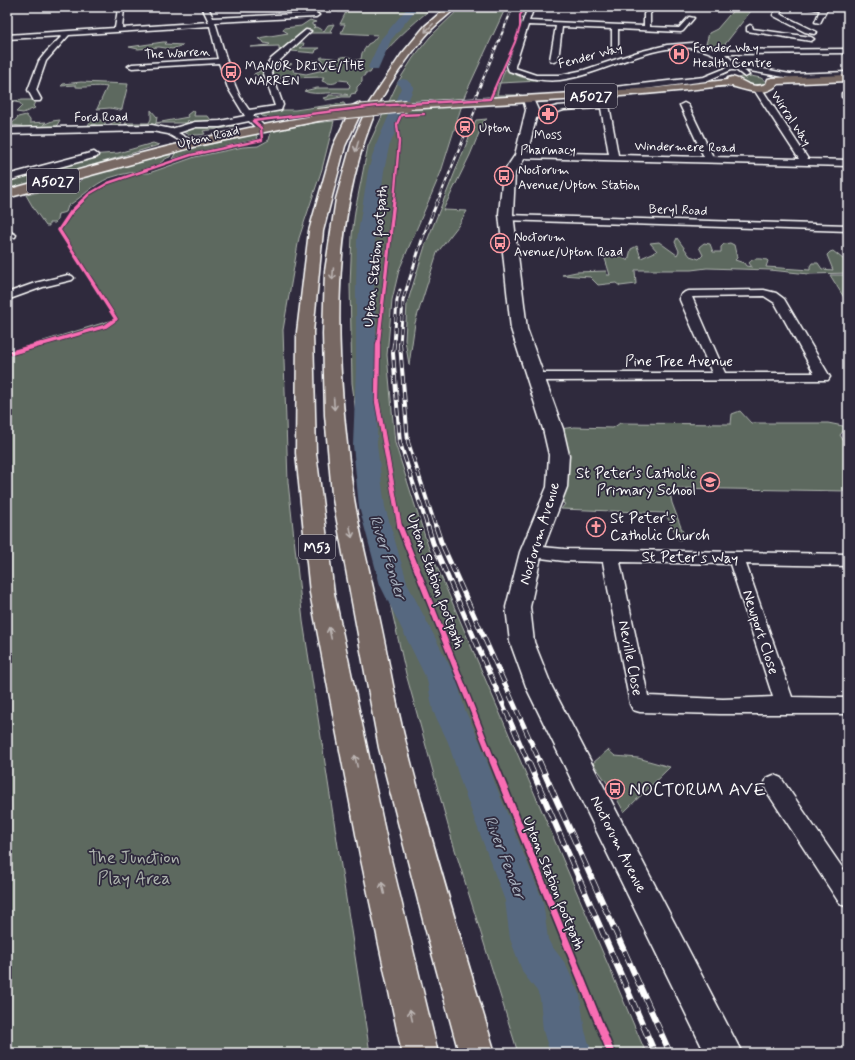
<svg xmlns="http://www.w3.org/2000/svg" width="855" height="1060" viewBox="0 0 855 1060" font-family="Mynerve,sans-serif">
<rect width="100%" height="100%" fill="#2f2a3d"/>
<filter id="ink" filterUnits="userSpaceOnUse"><feTurbulence type="fractalNoise" baseFrequency=".025" numOctaves="2"/><feDisplacementMap in="SourceGraphic" scale="8" xChannelSelector="R" yChannelSelector="G"/><feConvolveMatrix kernelMatrix="1 2 1 2 8 2 1 2 1" color-interpolation-filters="sRGB"/></filter>
<g filter="url(#ink)">
<g fill="#5d695e" stroke="#aeb4ae">
<path d="M304,7H433C413,24 382,50 370,73H365V75L362,77V82L357,87V91L355,92L356,93L351,94L350,97H342L326,100L323,98L328,97L329,95H348C336,89 317,97 304,91L317,88H349L350,85L347,82L348,81L339,80C335,85 329,84 322,81L324,77L287,78L285,76L279,77L281,78L277,80V82L271,83L266,81L265,76L254,75V74L264,69L267,71L274,61L292,64L288,66V68L293,69L294,72L306,74L328,69L320,67L324,66L321,64L308,63L307,61L323,60L320,58L322,57L342,59L340,58C345,55 349,57 354,59L352,61L361,59L362,53L368,44L372,42L378,35L341,33L345,24H340L346,12H338L339,9H320L319,13C314,14 310,11 306,10C299,9 292,13 285,9H292L294,10Z"/>
<polygon points="461,7 506,7 465,95 441,172 399,270 392,300 387,355 395,443 428,546 646,1053 518,1053 452,840 406,674 368,505 352,383 350,285 352,235 355,211 368,146 398,82 413,58 430,37"/>
<polygon points="736,7 754,7 722,48 706,44 709,33 717,29"/>
<polygon points="310,20 316,22 312,23 312,25 315,26 313,28 316,27 324,31 328,25 334,24 330,31 333,33 308,33 297,43 304,43 303,46 300,48 320,48 316,50 315,53 279,50 279,46 250,47 269,45 270,44 264,43 263,41 258,38 288,33 283,30 284,28 301,26"/>
<polygon points="163,42 167,42 165,44 183,45 172,49 159,47 138,49 129,47"/>
<polygon points="505,69 521,77 539,81 500,83 497,95 522,95 521,96 492,97 498,83 500,83"/>
<path d="M751,76L761,78L768,83C758,90 746,84 736,79L741,77Z"/>
<path d="M81,82L128,84L122,109L120,110L110,108L97,109L107,87C95,85 87,88 76,87V85L61,86L63,84Z"/>
<polygon points="23,100 36,100 33,106 35,108 23,113 16,112 22,106 20,103 10,101"/>
<polygon points="344,103 347,108 272,118 262,116 260,114 281,110 295,110"/>
<path d="M151,110L157,117L156,123L188,117L187,115L192,111H195L194,116H208L213,123C205,123 198,122 190,122L188,120L187,123H156L153,126L148,124L146,126L126,125L125,123H149L151,119Z"/>
<polygon points="26,115 30,120 30,123 46,122 43,125 52,121 60,120 57,125 58,126 55,128 22,129 22,126 11,125 18,117"/>
<path d="M92,117L99,118V120L104,121L106,125C112,124 115,121 121,121V125L101,127L93,124L92,126L87,128Z"/>
<polygon points="487,119 484,121 470,155 443,210 467,211 458,226 437,253 415,323 409,365 405,340 407,304 425,246 476,120"/>
<polygon points="334,121 322,169 299,238 283,330 288,482 303,621 370,1053 7,1053 7,352 116,319 59,230 71,212 89,194 108,183 140,173 149,173 195,157 243,147 258,146 269,140 271,132 312,123"/>
<path d="M238,123L239,124C229,129 215,129 203,131L205,134C195,136 187,135 179,130L197,126Z"/>
<polygon points="256,134 258,139 194,153 172,159 176,152"/>
<polygon points="153,143 159,145 7,191 7,179 72,163 81,162 81,160 88,155 118,153"/>
<path d="M167,155H171L170,157C163,159 160,165 152,168C138,172 123,173 109,178C93,185 82,197 68,206L66,212L58,214L57,220L55,223H49V226H46L34,209L26,195L53,189L81,181L82,176L7,196L102,170C108,171 112,173 117,168Z"/>
<path d="M677,238L690,256L699,259L703,255L699,247L704,243L710,244L713,252H721V247L724,244L730,243L734,245L737,258L735,260L744,263L746,266L752,267L749,263C753,257 761,259 767,260L768,261L766,267L810,270V266L812,263H818L822,269L833,270L827,255L830,252L833,251L848,263V273L809,274L770,270L707,268L691,270H635L636,284L620,286L616,283L598,285L590,277L562,275L576,272L606,271L607,275H610L603,252C614,252 619,255 628,261L631,249L637,246L641,258L657,251L650,243L659,242L677,255L679,251L675,242Z"/>
<polygon points="830,275 848,275 848,304"/>
<polygon points="740,411 751,423 828,423 843,426 845,429 840,435 848,448 848,491 669,488 672,503 685,538 679,540 665,513 561,509 565,504 563,503 567,461 560,429 574,427 613,428 620,423 731,424 732,414"/>
<polygon points="608,750 615,756 638,758 670,767 624,812 612,790 593,763"/>
</g>
<g fill="none" stroke-linecap="round" stroke-linejoin="round">
<g fill="#566780" fill-rule="evenodd">
<polygon points="408,7 418,7 391,40 378,70 370,70 368,67 381,39"/>
<polygon points="403,79 407,80 414,87 389,147 384,171 375,239 374,287 378,370 377,445 385,507 408,585 457,680 465,710 480,742 496,786 543,901 548,939 551,945 565,963 580,996 585,1031 592,1053 550,1053 543,1031 540,998 537,991 523,973 510,939 505,901 462,786 448,742 433,711 427,680 380,585 359,507 353,445 356,370 356,287 357,239 368,171 375,147 401,88 397,83 399,80"/>
</g>
<g stroke="#fff" stroke-width="3">
<g id="street">
<polygon points="121,7 124,9 122,28 209,22 202,7 208,7 213,18 316,13 319,15 316,17 215,22 232,78 240,97 249,110 275,106 263,71 271,59 306,30 311,31 277,63 271,71 283,105 281,110 253,115 264,126 265,128 264,130 258,130 249,121 220,127 196,127 178,133 194,142 195,144 194,146 191,147 168,134 152,131 7,134 7,128 152,125 171,129 195,122 220,121 245,116 228,88 219,63 132,68 128,66 132,64 218,59 210,26 69,35 46,61 36,90 41,99 40,101 34,101 28,90 39,61 47,51 62,36 7,39 7,35 115,28 118,9"/>
<path d="M528,7H534L529,21L644,26V14L649,7H655L650,14V27L679,28L689,17L694,18L683,31L681,32L618,29V50L615,52L612,50V29L562,27L558,60L554,62L550,60L556,26L528,25L515,66V68L536,75H560L584,70L638,52L667,45L692,43L716,50L848,49V53L725,54L739,66H748L790,74L848,72V76L790,78L744,70L749,75L745,77L736,70H731L706,81L637,90L590,94L586,92L587,90L704,77L731,66C680,20 615,74 560,80C540,82 527,77 509,71L507,66Z"/>
<polygon points="583,7 591,7 593,9 590,11"/>
<polygon points="778,7 784,7 780,14 817,32 814,34 805,32 774,16 773,15"/>
<polygon points="805,7 826,8 827,9 820,23 815,22 820,10"/>
<polygon points="750,25 752,26 753,29 811,37 814,39 811,41 747,31 747,27"/>
<polygon points="754,86 760,86 808,159 848,160 848,166 521,158 517,155 521,152 609,154 601,108 564,110 536,118 527,118 526,116 527,114 558,106 599,103 594,97 598,95 601,95 609,105 618,155 704,157 680,105 684,103 688,105 713,157 799,159 753,88"/>
<polygon points="842,93 848,94 848,100 842,97"/>
<polygon points="94,152 98,155 97,157 7,181 7,175"/>
<polygon points="507,215 848,225 848,231 503,220 502,218"/>
<polygon points="7,230 16,235 15,237 7,237"/>
<polygon points="68,275 72,276 74,278 72,280 43,287 7,300 7,293 35,283"/>
<path d="M764,290L776,293L784,299L830,377L828,380L535,381L530,380L528,377L530,374L535,373H712L680,300V296L685,292L689,291ZM764,296L775,303L814,373H725L692,297Z"/>
<path d="M531,546L564,549L848,554V566L746,564L792,697L846,698H848V714H720L640,712L633,710L630,704L603,562L564,561L525,556L523,552L525,548ZM620,562L730,564L773,697L723,699L648,696Z"/>
<polygon points="774,775 781,778 848,876 848,907 840,904 767,792 764,785 767,778"/>
</g>
</g>
<g stroke="#fff" stroke-width="3">
<polygon id="secondary" points="528,96 533,99 538,110 527,155 515,173 513,214 527,329 563,429 569,455 567,487 542,552 530,607 534,642 552,687 742,1053 705,1053 527,689 510,642 506,607 520,552 547,487 549,455 543,429 511,329 499,214 503,173 515,155 526,110 523,99"/>
</g>
<g stroke="#fff" stroke-width="3">
<g id="primary">
<path d="M848,75V81L778,84C766,97 749,91 735,87C729,85 721,86 714,87C612,99 509,103 406,109L400,106L406,103L655,88L727,80L728,78L732,77C745,80 750,90 766,84L768,79L772,78Z"/>
<path d="M319,115L323,116L325,118L323,120L201,145L7,198V190C110,161 213,132 319,115Z"/>
</g>
</g>
<g stroke="#fff" stroke-width="3">
<g id="highway">
<path d="M447,7H456C449,15 440,21 432,29C415,47 388,84 378,106C326,223 336,368 353,492C359,533 371,575 379,616C389,661 396,707 408,751C434,852 465,953 495,1053H459L423,920L379,748L332,494L325,415L323,334L325,271L336,199L352,142L369,103L401,55L425,26Z"/>
<polygon points="358,103 364,106 345,146 323,231 313,332 316,453 334,593 390,855 438,1053 402,1053 360,855 310,593 296,453 297,332 309,231 333,146 352,106"/>
</g>
</g>
<use href="#street" fill="#2f2a3d" fill-rule="evenodd"/>
<use href="#secondary" fill="#2f2a3d" fill-rule="evenodd"/>
<use href="#primary" fill="#776864" fill-rule="evenodd"/>
<use href="#highway" fill="#776864" fill-rule="evenodd"/>
<g stroke="#fff" stroke-width="2">
<g id="rail-far4">
<polyline points="475,98 513,7"/>
<polyline points="438,201 476,108"/>
</g>
</g>
<g stroke="#fff" stroke-width="3">
<g id="rail-far3">
<polyline points="394,345 397,300 400,290"/>
<polyline points="400,345 403,300 423,237 438,200"/>
</g>
</g>
<g stroke="#fff" stroke-width="4">
<g id="rail-far2">
<polyline points="394,344 393,353 400,443 428,528"/>
<polyline points="400,344 408,442 436,528"/>
</g>
</g>
<g stroke="#fff" stroke-width="5">
<g id="rail-far1">
<polyline points="428,527 433,543 528,762"/>
<polyline points="436,527 441,542 540,762"/>
</g>
</g>
<g stroke="#fff" stroke-width="6">
<g id="rail">
<polyline points="528,761 655,1053"/>
<polyline points="539,761 670,1053"/>
</g>
</g>
<use href="#rail-far4" stroke="#2f2a3d" stroke-width="1.5" stroke-dasharray="4" stroke-linecap="butt"/>
<use href="#rail-far3" stroke="#2f2a3d" stroke-width="2" stroke-dasharray="6" stroke-linecap="butt"/>
<use href="#rail-far2" stroke="#2f2a3d" stroke-width="2.5" stroke-dasharray="8" stroke-linecap="butt"/>
<use href="#rail-far1" stroke="#2f2a3d" stroke-width="3.5" stroke-dasharray="10" stroke-linecap="butt"/>
<use href="#rail" stroke="#2f2a3d" stroke-width="4.5" stroke-dasharray="13" stroke-linecap="butt"/>
<g stroke="#fff" stroke-width="14" stroke-linecap="butt">
<polyline id="primary-bridge" points="317,115 406,106"/>
</g>
<use href="#primary-bridge" stroke="#776864" stroke-width="12"/>
<g stroke="#2f2a3d" stroke-width="3">
<polyline id="cycleway-far5" points="494,89 515,42 520,27 520,15 526,7"/>
</g>
<g stroke="#2f2a3d" stroke-width="4">
<g id="cycleway-far4">
<polyline points="253,121 376,106 490,99 495,88"/>
<polyline points="82,201 89,194 108,183 191,155 262,140 261,128 253,121"/>
<polyline points="394,201 399,142 397,124 401,115 424,114"/>
</g>
</g>
<g stroke="#2f2a3d" stroke-width="5">
<g id="cycleway-far3">
<polyline points="39,345 106,326 116,319 59,230 71,212 83,200"/>
<polyline points="378,345 394,200"/>
</g>
</g>
<g stroke="#2f2a3d" stroke-width="6">
<g id="cycleway-far2">
<polyline points="378,344 377,401 400,528"/>
<polyline points="7,354 42,344"/>
</g>
</g>
<g stroke="#2f2a3d" stroke-width="8">
<polyline id="cycleway-far1" points="400,527 493,762"/>
</g>
<g stroke="#2f2a3d" stroke-width="10">
<polyline id="cycleway" points="493,761 611,1053"/>
</g>
<use href="#cycleway-far5" stroke="#f96db3" stroke-width="2"/>
<use href="#cycleway-far4" stroke="#f96db3" stroke-width="2.5"/>
<use href="#cycleway-far3" stroke="#f96db3" stroke-width="3.5"/>
<use href="#cycleway-far2" stroke="#f96db3" stroke-width="4.5"/>
<use href="#cycleway-far1" stroke="#f96db3" stroke-width="5.5"/>
<use href="#cycleway" stroke="#f96db3" stroke-width="7"/>
</g>
<defs><path id="oneway-shaft" d="M-6 0H5M1.5-3L5.5 0L1.5 3" fill="none" stroke-width="1.6" stroke-linecap="round" stroke-linejoin="round"/></defs>
<g stroke="#bbb4b2">
<use href="#oneway-shaft" transform="translate(429 28) rotate(135)"/>
<use href="#oneway-shaft" transform="translate(357 146) rotate(106)"/>
<use href="#oneway-shaft" transform="translate(333 274) rotate(94)"/>
<use href="#oneway-shaft" transform="translate(334 404) rotate(87)"/>
<use href="#oneway-shaft" transform="translate(351 532) rotate(79)"/>
<use href="#oneway-shaft" transform="translate(330 633) rotate(-102)"/>
<use href="#oneway-shaft" transform="translate(356 761) rotate(-102)"/>
<use href="#oneway-shaft" transform="translate(383 888) rotate(-103)"/>
<use href="#oneway-shaft" transform="translate(411 1015) rotate(-103)"/>
</g>
</g>
<defs>
<g id="hospital-ring" transform="scale(1)"><circle r="9.5" fill="#2f2a3d" stroke="#ff9aa2" stroke-width="1.5"/><path d="M-5-5h3v3.5h4V-5h3V5h-3V1.5h-4V5h-3Z" fill="#ff9aa2"/></g>
<g id="bus-ring" transform="scale(1)"><circle r="9.5" fill="#2f2a3d" stroke="#ff9aa2" stroke-width="1.5"/><path d="M-5-6H5V4H4V6H2V4H-2V6H-4V4H-5ZM-3.5-4V0h7V-4ZM-3.5 1.2v1.5H-2V1.2ZM2 1.2v1.5H3.5V1.2Z" fill="#ff9aa2"/></g>
<g id="pharmacy-ring" transform="scale(1)"><circle r="9.5" fill="#2f2a3d" stroke="#ff9aa2" stroke-width="1.5"/><path d="M-2-6h4v4h4v4h-4v4h-4v-4h-4v-4h4Z" fill="#ff9aa2"/></g>
<g id="station-ring" transform="scale(1)"><circle r="9.5" fill="#2f2a3d" stroke="#ff9aa2" stroke-width="1.5"/><path d="M-3-6H3Q5-6 5-4V2Q5 4 3 4L4.5 6H3L1.5 4h-3L-3 6H-4.5L-3 4Q-5 4-5 2V-4Q-5-6-3-6ZM-3.5-4v3h7v-3ZM-3.5 1v1.5H-2V1ZM2 1v1.5H3.5V1Z" fill="#ff9aa2"/></g>
<g id="school-ring" transform="scale(1)"><circle r="9.5" fill="#2f2a3d" stroke="#ff9aa2" stroke-width="1.5"/><path d="M0-5L7-2L0 1L-7-2ZM-4 1L0 2.5L4 1V4Q0 6-4 4Z" fill="#ff9aa2"/></g>
<g id="church-ring" transform="scale(1)"><circle r="9.5" fill="#2f2a3d" stroke="#ff9aa2" stroke-width="1.5"/><path d="M-1.2-6h2.4v3.5h3.3v2.4h-3.3V6h-2.4V-.1h-3.3v-2.4h3.3Z" fill="#ff9aa2"/></g>
</defs>
<g fill-rule="evenodd">
<use href="#hospital-ring" x="679" y="54"/>
<use href="#bus-ring" x="231" y="72"/>
<use href="#pharmacy-ring" x="548" y="114"/>
<use href="#station-ring" x="465" y="127"/>
<use href="#bus-ring" x="504" y="176"/>
<use href="#bus-ring" x="500" y="243"/>
<use href="#school-ring" x="710" y="482"/>
<use href="#church-ring" x="596" y="527"/>
<use href="#bus-ring" x="615" y="789"/>
</g>
<g text-anchor="middle" stroke-width="3.5" stroke-linejoin="round" paint-order="stroke">
<g font-size="13" fill="#fff" stroke="#2f2a3d" text-anchor="start">
<text x="693" y="52">Fender Way<tspan x="693" dy="15">Health Centre</tspan></text>
<text x="245" y="70">MANOR DRIVE/THE<tspan x="245" dy="15">WARREN</tspan></text>
<text x="479" y="132">Upton</text>
<text x="548" y="139" text-anchor="middle">Moss<tspan x="548" dy="15">Pharmacy</tspan></text>
<text x="518" y="174">Noctorum<tspan x="518" dy="15">Avenue/Upton Station</tspan></text>
<text x="514" y="241">Noctorum<tspan x="514" dy="15">Avenue/Upton Road</tspan></text>
</g>
<g font-size="13" fill="#fff" stroke="#2f2a3d">
<text transform="translate(177 52) rotate(-3)" y="5">The Warren</text>
<text transform="translate(590 55) rotate(-15)" y="5">Fender Way</text>
<text transform="translate(101 116) rotate(-1)" y="5">Ford Road</text>
<text transform="translate(792 118) rotate(57)" y="5">Wirral Way</text>
<text transform="translate(208 136) rotate(-13)" y="5">Upton Road</text>
<text transform="translate(685 146) rotate(1)" y="5">Windermere Road</text>
<text transform="translate(678 209) rotate(2)" y="5">Beryl Road</text>
</g>
<g fill="#2f2a3d" stroke="#c1bfc5" stroke-width="1">
<rect x="565" y="84" width="52" height="24" rx="3"/>
<rect x="27" y="169" width="52" height="24" rx="3"/>
<rect x="299" y="535" width="36" height="24" rx="3"/>
</g>
<g font-size="14" font-weight="bold" fill="#fff">
<text x="591" y="101">A5027</text>
<text x="53" y="186">A5027</text>
<text x="317" y="552">M53</text>
</g>
<g font-size="15" fill="#fff" stroke="#2f2a3d">
<text transform="translate(375 256) rotate(-84)" y="5">Upton Station footpath</text>
<text x="679" y="366">Pine Tree Avenue</text>
<text transform="translate(539 533) rotate(-73)" y="5">Noctorum Avenue</text>
<text transform="translate(690 557) rotate(1)" y="5">St Peter's Way</text>
<text transform="translate(436 581) rotate(70)" y="5">Upton Station footpath</text>
<text transform="translate(761 632) rotate(72)" y="5">Newport Close</text>
<text transform="translate(631 658) rotate(79)" y="5">Neville Close</text>
<text transform="translate(619 844) rotate(63)" y="5">Noctorum Avenue</text>
<text transform="translate(554 883) rotate(68)" y="5">Upton Station footpath</text>
</g>
<g font-size="15" fill="#fff" stroke="#2f2a3d" text-anchor="end">
<text x="696" y="478">St Peter's Catholic<tspan x="696" dy="17">Primary School</tspan></text>
<text x="610" y="523" text-anchor="start">St Peter's<tspan x="610" dy="17">Catholic Church</tspan></text>
</g>
<g font-size="16" font-style="italic" fill="#aab3c0" stroke="#2f2a3d">
<text transform="translate(389 557) rotate(72)" y="6">River Fender</text>
<text transform="translate(506 857) rotate(69)" y="6">River Fender</text>
</g>
<g font-size="18" fill="#fff" stroke="#2f2a3d" text-anchor="start">
<text x="629" y="795">NOCTORUM AVE</text>
</g>
<g font-size="18" fill="#aeb4ae" stroke="#2f2a3d">
<text x="134" y="863">The Junction<tspan x="134" dy="21">Play Area</tspan></text>
</g>
</g>
<rect width="855" height="1060" fill="none" stroke="#2f2a3d" stroke-width="24"/>
<rect x="12" y="12" width="831" height="1036" fill="none" stroke="#fff" stroke-width="1.5" filter="url(#ink)"/>
</svg>
